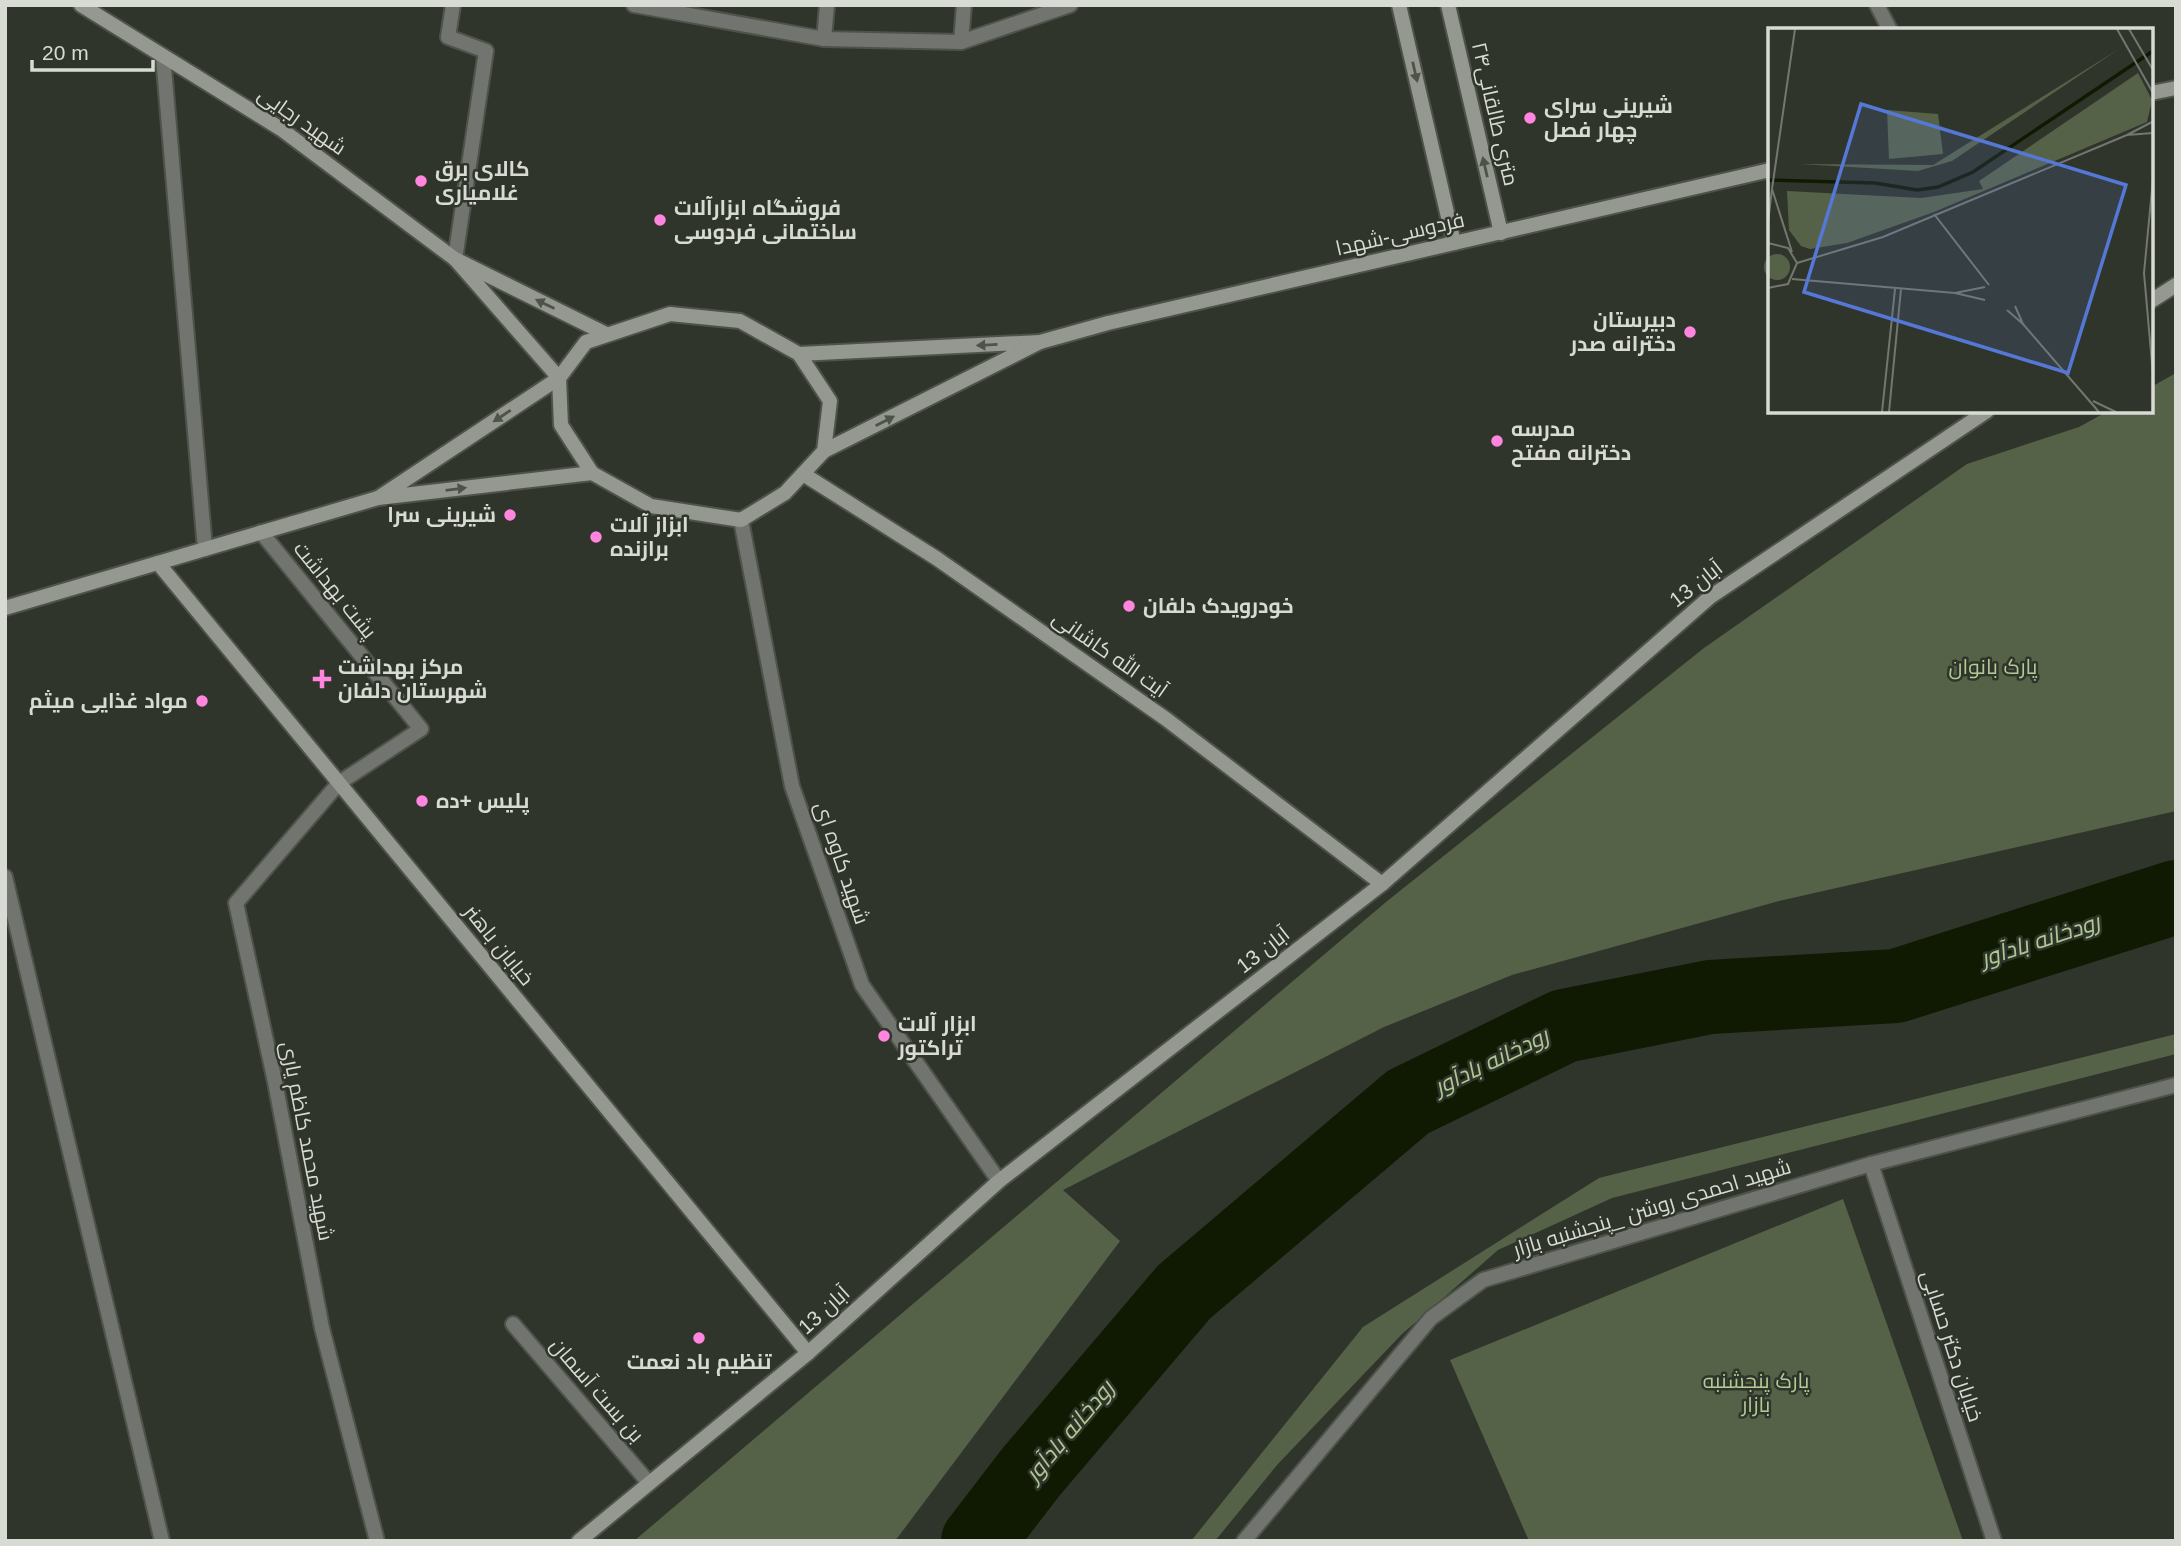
<svg xmlns="http://www.w3.org/2000/svg" width="2181" height="1546" viewBox="0 0 2181 1546" font-family="Arial,Cairo,sans-serif">
<rect width="100%" height="100%" fill="#30352b"/>
<g fill="#566248">
<polygon points="2176,373 2176,811 1779,901 1512,975 1384,1027 1063,1190 1120,1241 895,1541 634,1541 1386,902 1704,648 1967,464 2079,427 2108,411 2151,411 2151,387"/>
<polygon points="2176,1034 2176,1054 1612,1198 1498,1250 1401,1335 1277,1465 1215,1541 1191,1541 1363,1327 1599,1178"/>
<polygon points="1843,1199 1963,1541 1529,1541 1450,1360"/>
</g>
<g fill="none" stroke-linecap="round" stroke-linejoin="round">
<polyline stroke="#101a02" stroke-width="74" points="978,1541 1031,1472 1184,1292 1408,1102 1564,1026 1710,997 1896,986 2176,897"/>
<g stroke="#4e5349" stroke-width="18">
<g id="street">
<polyline points="453,5 448,37 486,51 455,259"/>
<polyline points="634,5 824,39 961,42 1070,5"/>
<polyline points="1877,5 1890,30"/>
<polyline points="824,39 827,5"/>
<polyline points="961,42 964,5"/>
<polyline points="163,56 205,549"/>
<polyline points="741,520 792,786 862,985 999,1181"/>
<polyline points="261,532 421,729 339,783 236,903 275,1082 322,1328 377,1541"/>
<polyline points="5,877 162,1541"/>
<polyline points="1871,1164 1994,1541"/>
<polyline points="513,1324 649,1483"/>
<polyline points="1244,1541 1431,1318 1483,1280 1871,1164 2176,1085"/>
</g>
</g>
<g stroke="#4e5349" stroke-width="18">
<g id="secondary">
<polyline points="81,5 281,129 455,259"/>
<polyline points="1399,5 1454,243"/>
<polyline points="1448,5 1501,233"/>
<polyline points="2151,93 2176,88"/>
<polyline points="2151,301 2176,285"/>
<polygon points="670,314 740,321 799,354 830,401 824,451 785,493 741,520 651,506 592,473 561,425 559,378 586,342"/>
<polyline points="1040,342 1108,323 1770,170"/>
<polyline points="799,354 1040,342 824,451"/>
<polyline points="592,473 378,498 559,378 455,259 606,334"/>
<polyline points="803,474 936,558 1166,719 1382,884"/>
<polyline points="158,563 808,1353"/>
<polyline points="5,608 378,498"/>
<polyline points="579,1541 808,1353 999,1181 1382,884 1710,597 1987,411"/>
</g>
</g>
<use href="#street" stroke="#71746f" stroke-width="14"/>
<use href="#secondary" stroke="#949890" stroke-width="14"/>
</g>
<defs><path id="oneway-solid" d="M-6-.8H1V-3.2L6.5 0L1 3.2V.8H-6Z" transform="scale(1.75)"/></defs>
<g fill="#4e5349">
<use href="#oneway-solid" transform="translate(1415 72) rotate(77)"/>
<use href="#oneway-solid" transform="translate(1485 167) rotate(-103)"/>
<use href="#oneway-solid" transform="translate(545 304) rotate(-154)"/>
<use href="#oneway-solid" transform="translate(987 345) rotate(177)"/>
<use href="#oneway-solid" transform="translate(502 416) rotate(146)"/>
<use href="#oneway-solid" transform="translate(885 421) rotate(-27)"/>
<use href="#oneway-solid" transform="translate(456 489) rotate(-7)"/>
</g>
<g fill="#ff85df" stroke="#30352b" stroke-width="2.5">
<circle cx="1530" cy="118" r="7"/>
<circle cx="421" cy="181" r="7"/>
<circle cx="660" cy="220" r="7"/>
<circle cx="1690" cy="332" r="7"/>
<circle cx="1497" cy="441" r="7"/>
<circle cx="510" cy="515" r="7"/>
<circle cx="596" cy="537" r="7"/>
<circle cx="1129" cy="606" r="7"/>
<path d="M318.5 668.5h7v7h7v7h-7v7h-7v-7h-7v-7h7z"/>
<circle cx="202" cy="701" r="7"/>
<circle cx="422" cy="801" r="7"/>
<circle cx="884" cy="1036" r="7"/>
<circle cx="699" cy="1338" r="7"/>
</g>
<g text-anchor="middle" stroke-width="5" stroke-linejoin="round" paint-order="stroke">
<g font-size="21" font-weight="bold" fill="#d8dbd4" stroke="#30352b" text-anchor="start">
<text x="1544" y="113">شیرینی سرای<tspan x="1544" dy="24">چهار فصل</tspan></text>
<text x="435" y="176">کالای برق<tspan x="435" dy="24">غلامیاری</tspan></text>
<text x="674" y="215">فروشگاه ابزارآلات<tspan x="674" dy="24">ساختمانی فردوسی</tspan></text>
<text x="1676" y="327" text-anchor="end">دبیرستان<tspan x="1676" dy="24">دخترانه صدر</tspan></text>
<text x="1511" y="436">مدرسه<tspan x="1511" dy="24">دخترانه مفتح</tspan></text>
<text x="496" y="522" text-anchor="end">شیرینی سرا</text>
<text x="610" y="532">ابزاز آلات<tspan x="610" dy="24">برازنده</tspan></text>
<text x="1143" y="613">خودرویدک دلفان</text>
<text x="338" y="674">مرکز بهداشت<tspan x="338" dy="24">شهرستان دلفان</tspan></text>
<text x="188" y="708" text-anchor="end">مواد غذایی میثم</text>
<text x="436" y="808">پلیس +ده</text>
<text x="898" y="1031">ابزار آلات<tspan x="898" dy="24">تراکتور</tspan></text>
<text x="699" y="1369" text-anchor="middle">تنظیم باد نعمت</text>
</g>
<g font-size="21" fill="#d8dbd4" stroke="#30352b">
<text transform="translate(1495 114) rotate(77)" y="7">۲۴متری طالقانی</text>
<text transform="translate(302 121) rotate(35)" y="7">شهید رجایی</text>
<text transform="translate(1400 234) rotate(-13)" y="7">فردوسی-شهدا</text>
<text transform="translate(1696 584) rotate(-38)" y="7">13 آبان</text>
<text transform="translate(335 590) rotate(51)" y="7">پشت بهداشت</text>
<text transform="translate(1110 654) rotate(35)" y="7">آیت الله کاشانی</text>
<text transform="translate(842 863) rotate(71)" y="7">شهید کاوه ای</text>
<text transform="translate(499 945) rotate(51)" y="7">خیابان باهنر</text>
<text transform="translate(1263 950) rotate(-38)" y="7">13 آبان</text>
<text transform="translate(307 1141) rotate(79)" y="7">شهید محمد کاظم یاری</text>
<text transform="translate(1652 1208) rotate(-17)" y="7">شهید احمدی روشن _پنجشنبه بازار</text>
<text transform="translate(824 1310) rotate(-42)" y="7">13 آبان</text>
<text transform="translate(1952 1346) rotate(72)" y="7">خیابان دکتر حسابی</text>
<text transform="translate(597 1390) rotate(49)" y="7">بن بست آسمان</text>
</g>
<g font-size="21" fill="#b2ca94" stroke="#30352b">
<text x="1993" y="674">پارک بانوان</text>
<text x="1756" y="1388">پارک پنجشنبه<tspan x="1756" dy="24">بازار</tspan></text>
</g>
<g font-size="23" font-style="italic" fill="#b0c993" stroke="#30352b">
<text transform="translate(2040 940) rotate(-18)" y="8">رودخانه بادآور</text>
<text transform="translate(1491 1061) rotate(-26)" y="8">رودخانه بادآور</text>
<text transform="translate(1069 1431) rotate(-50)" y="8">رودخانه بادآور</text>
</g>
</g>
<g transform="translate(1768 28)">
<rect width="385" height="385" fill="#30352b"/>
<path d="M351,21L184,133L150,143L32,136L165,137ZM370,45L384,72L379,94L166,184L79,215L42,221L33,218L21,202L19,163L153,170L215,161L211,153ZM119,82L170,86L175,126L121,131ZM-4 239a13 13 0 1 1 26 0a13 13 0 1 1-26 0Z" fill="#566248"/>
<path fill="none" stroke="#101a02" stroke-width="3.5" d="M0,152L107,155L149,162L170,159L205,144L385,23"/>
<path fill="none" stroke="#73776f" stroke-width="2" d="M349,1L385,65M361,1L385,42M384,94L359,107L385,105M385,151L376,245L385,347M4,161L27,1M166,186L221,257M0,195L4,161L24,224M0,215L20,220L29,235L20,256L0,260M29,235L115,209L359,107M24,251L187,265M217,272L187,265L217,259M239,282L255,296L247,278M255,296L331,384M325,373L348,384M114,384L127,261M121,384L133,261"/>
<path fill="#5578d7" fill-opacity="0.15" stroke="#5578d7" stroke-width="3.5" d="M93,76L358,157L300,345L36,264Z"/>
<rect width="385" height="385" fill="none" stroke="#d8dbd4" stroke-width="3.5"/>
</g>
<rect width="2181" height="1546" fill="none" stroke="#d8dbd4" stroke-width="14"/>
<path d="M32 60v10h121v-10" fill="none" stroke="#d8dbd4" stroke-width="3.5"/>
<text x="42" y="60" font-size="21" fill="#d8dbd4" stroke="#30352b" stroke-width="5" paint-order="stroke">20 m</text>
</svg>
